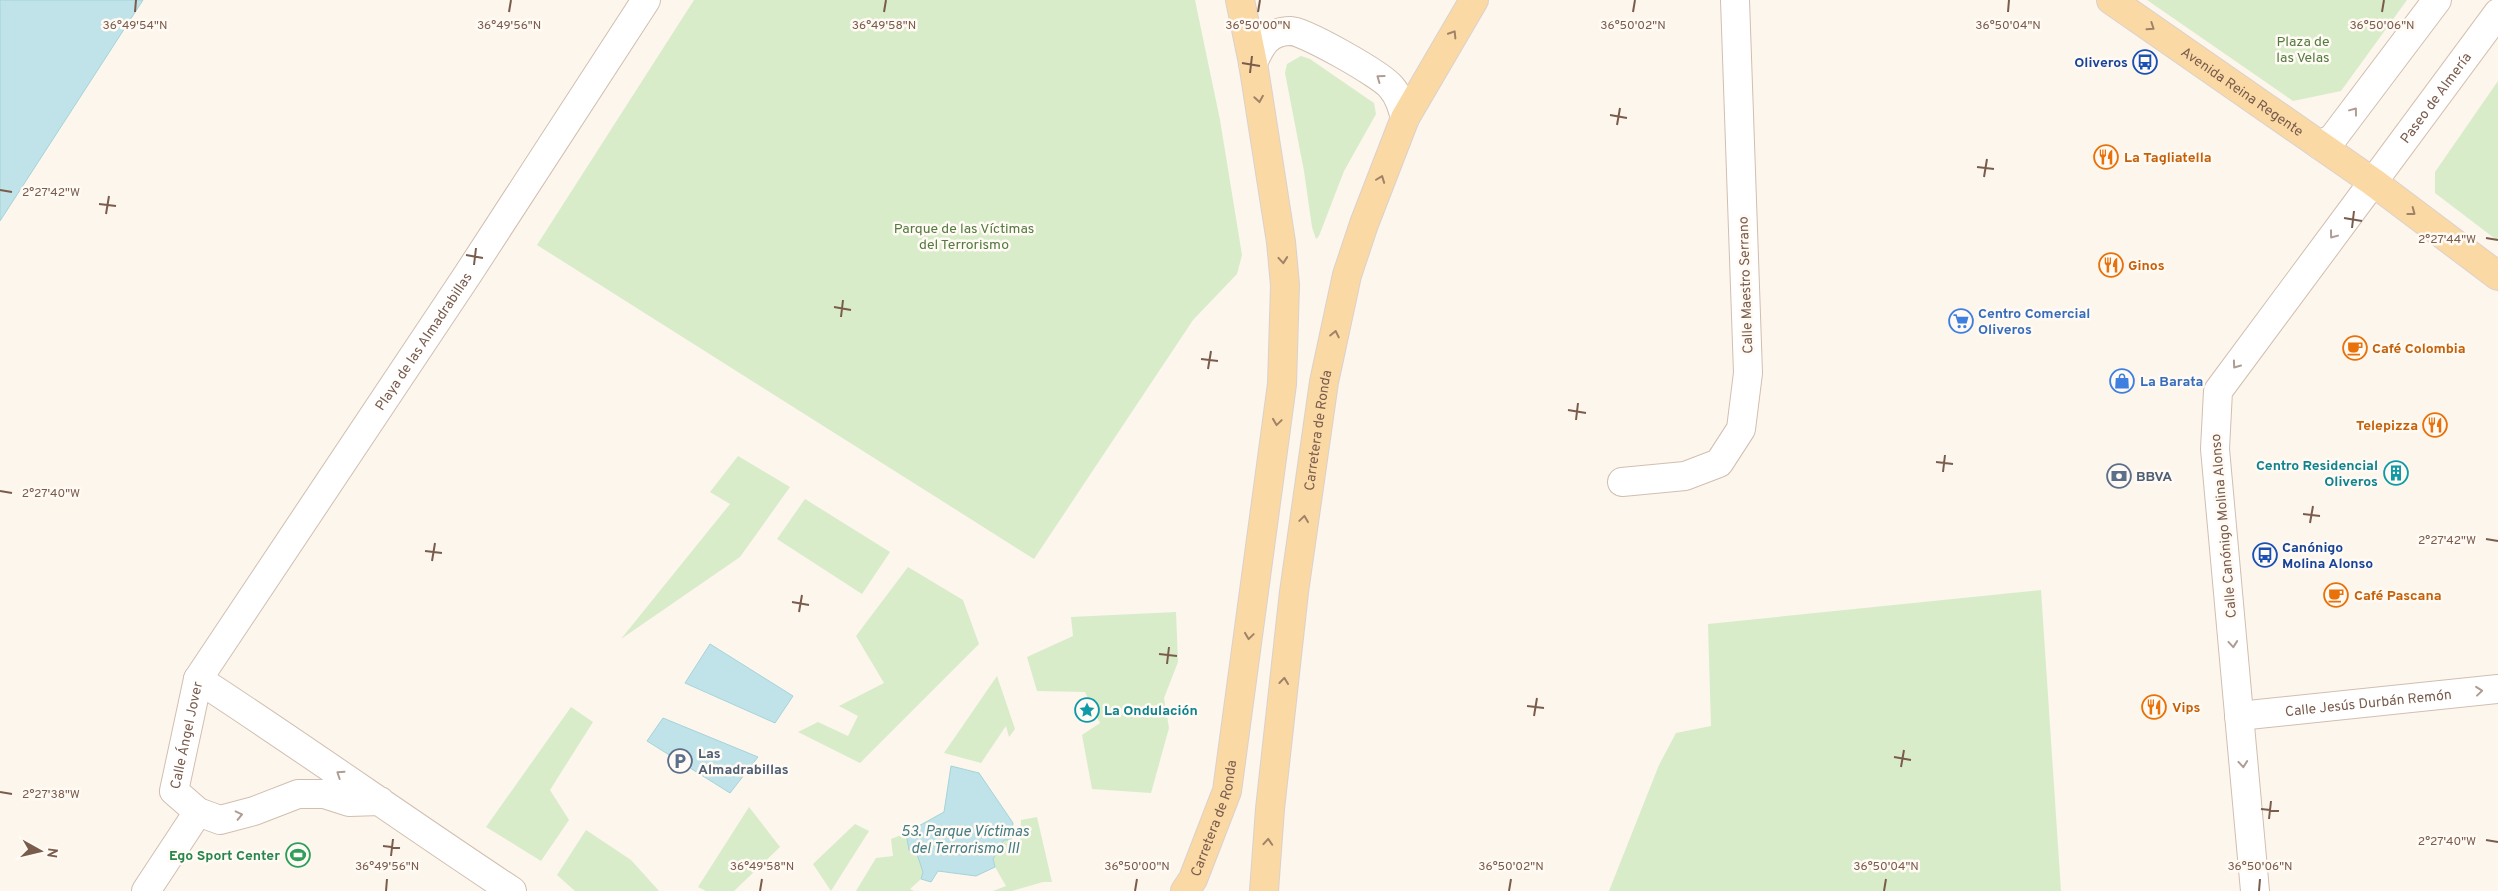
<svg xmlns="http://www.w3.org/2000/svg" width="2498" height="891" viewBox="0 0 2498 891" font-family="Overpass,sans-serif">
<rect width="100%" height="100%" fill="#fdf6ec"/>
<g fill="#d8ecc9">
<polygon points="694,0 1195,0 1220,120 1242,255 1237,274 1193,320 1034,559 537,245"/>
<polygon points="2147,0 2407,0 2341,91 2293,101"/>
<polygon points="1301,56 1310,59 1368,99 1374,103 1376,114 1344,171 1319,236 1316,239 1312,227 1304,171 1285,73 1287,64"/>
<polygon points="2498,81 2498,241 2435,193 2435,172"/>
<polygon points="738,456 790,487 740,557 621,639 730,504 710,492"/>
<polygon points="805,499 890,552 862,594 777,539"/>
<polygon points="908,567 963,600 979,644 860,763 798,732 818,722 848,736 858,716 839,706 884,683 856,636"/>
<polygon points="2041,590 2061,891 1609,891 1659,765 1676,733 1711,726 1708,624"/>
<polygon points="1176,612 1178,662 1164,698 1169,728 1151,793 1092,789 1082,735 1100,723 1085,692 1037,691 1027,657 1073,636 1071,617"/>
<polygon points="997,676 1015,729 1009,737 1006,726 981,763 944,753"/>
<polygon points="571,707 593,722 550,790 569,820 541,861 486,827"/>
<polygon points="749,807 780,847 734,891 706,891 698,887"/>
<polygon points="1037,817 1052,882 1043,882 1012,891 993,891 1006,886 995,867 993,859 1004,840 1020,841 1021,820"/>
<polygon points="855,824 869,831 831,891 813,864"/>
<polygon points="586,830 631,860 659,891 575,891 557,875"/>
<polygon points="906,833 909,850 916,851 924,872 921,879 910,889 914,891 856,891 876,858 893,856 891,839"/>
</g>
<g fill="#bfe3e8" stroke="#a5d3da">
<polygon points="0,0 143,0 0,221"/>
<polygon points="710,644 793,696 775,723 685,683"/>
<polygon points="663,718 758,757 730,793 647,741"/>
<polygon points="951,766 979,773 1013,823 1011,840 1004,840 993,859 995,867 976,876 938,871 931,882 921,879 923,872 916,851 909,850 906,833 944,812"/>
</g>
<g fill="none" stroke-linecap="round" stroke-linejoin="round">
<g stroke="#d1beb0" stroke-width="30">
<g id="pedestrian">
<polyline points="1622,482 1685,476 1719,463 1741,429 1748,373 1735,0"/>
<path id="s1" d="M198,679L468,274L646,0"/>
<polyline points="146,891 198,812"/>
</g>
</g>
<g stroke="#d1beb0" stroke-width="30">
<g id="minor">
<path d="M1253,63C1261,45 1268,31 1291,31C1304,31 1382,75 1391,87C1399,96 1402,107 1405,118"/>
<polyline points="2320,145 2333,138 2437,0"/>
<path id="s2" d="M2239,716L2498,689"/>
<path id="s3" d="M380,801L349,802L324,794H298L254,811L220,820L198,812L174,791L198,679C304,748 406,821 512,891"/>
</g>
</g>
<g stroke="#d1beb0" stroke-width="30">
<polyline id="tertiary" points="2255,891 2215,449 2218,391 2373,182"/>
</g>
<g stroke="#d6c0b0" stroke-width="30">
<g id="secondary">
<path id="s4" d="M2373,182L2498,13"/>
</g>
</g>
<g stroke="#dad1cd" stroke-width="30">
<g id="primary">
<path id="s5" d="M2111,0L2373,182L2498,276"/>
<path id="s6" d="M1185,891L1193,879L1227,791L1282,384L1285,285L1281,242L1253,63L1240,0"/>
<path id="s7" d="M1264,891L1270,809L1294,592L1324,382L1347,275L1364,224L1405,118L1474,0"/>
</g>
</g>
<use href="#pedestrian" stroke="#fff" stroke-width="28"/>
<use href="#minor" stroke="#fff" stroke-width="28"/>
<use href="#tertiary" stroke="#fff" stroke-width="28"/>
<use href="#secondary" stroke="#fff" stroke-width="28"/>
<use href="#primary" stroke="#fbd9a5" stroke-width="28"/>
</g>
<defs><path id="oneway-chevron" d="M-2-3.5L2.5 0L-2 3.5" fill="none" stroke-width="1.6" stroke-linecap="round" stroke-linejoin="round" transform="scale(1.25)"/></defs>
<g stroke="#a18267">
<use href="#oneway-chevron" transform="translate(2151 27) rotate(34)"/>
<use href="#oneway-chevron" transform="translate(1453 34) rotate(-58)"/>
<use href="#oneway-chevron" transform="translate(1259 99) rotate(81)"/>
<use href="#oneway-chevron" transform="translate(1381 179) rotate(-69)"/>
<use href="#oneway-chevron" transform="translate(2412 212) rotate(37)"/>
<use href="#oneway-chevron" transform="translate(1283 260) rotate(85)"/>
<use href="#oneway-chevron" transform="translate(1335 334) rotate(-78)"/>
<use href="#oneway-chevron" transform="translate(1277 422) rotate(98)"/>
<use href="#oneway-chevron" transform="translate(1304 519) rotate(-82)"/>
<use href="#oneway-chevron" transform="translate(1249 636) rotate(98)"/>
<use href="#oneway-chevron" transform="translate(1284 681) rotate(-84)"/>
<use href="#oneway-chevron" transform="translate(1268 842) rotate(-86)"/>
</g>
<g stroke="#af9d94">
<use href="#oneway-chevron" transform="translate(1380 78) rotate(-144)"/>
<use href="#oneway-chevron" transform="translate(2354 111) rotate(-53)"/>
<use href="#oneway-chevron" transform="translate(2333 235) rotate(127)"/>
<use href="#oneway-chevron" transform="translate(2236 365) rotate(126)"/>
<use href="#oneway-chevron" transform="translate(2233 644) rotate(85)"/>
<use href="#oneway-chevron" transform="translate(2479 691) rotate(-6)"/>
<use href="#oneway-chevron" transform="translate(2243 764) rotate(85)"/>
<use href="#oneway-chevron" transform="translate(340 774) rotate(-146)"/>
<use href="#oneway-chevron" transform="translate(239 815) rotate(-13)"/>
</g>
<path fill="none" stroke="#7a5c4d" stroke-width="2" d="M135,12L136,0M509,12L511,0M884,12L886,0M1258,12L1260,0M1633,12L1635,0M2008,12L2009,0M2382,12L2384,0M1242,63L1260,66M1250,73L1252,56M1610,115L1627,118M1617,125L1620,108M1977,167L1994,169M1984,177L1987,159M0,190L12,192M99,204L116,206M106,214L109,196M2344,218L2362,221M2352,228L2354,211M2486,238L2498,240M466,255L483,258M474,265L476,248M834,307L851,310M841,317L843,300M1201,359L1218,361M1208,369L1211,351M1568,410L1586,413M1576,420L1578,403M1936,462L1953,464M1943,472L1945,455M0,491L12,493M2303,514L2320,516M2310,523L2313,506M2486,539L2498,541M425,551L442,553M432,561L435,543M792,602L809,605M799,612L802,595M1159,654L1177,656M1167,664L1169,647M1527,706L1544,708M1534,716L1537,698M1894,757L1911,760M1901,767L1904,750M0,792L12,794M2261,809L2279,811M2269,819L2271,801M2486,840L2498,842M383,846L400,848M391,856L393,839M386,891L387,879M760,891L762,879M1135,891L1137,879M1509,891L1511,879M1884,891L1886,879M2259,891L2260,879"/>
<defs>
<g id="bus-ring" transform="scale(1.25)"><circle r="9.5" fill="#fffaf3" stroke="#1a4fb4" stroke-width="1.5"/><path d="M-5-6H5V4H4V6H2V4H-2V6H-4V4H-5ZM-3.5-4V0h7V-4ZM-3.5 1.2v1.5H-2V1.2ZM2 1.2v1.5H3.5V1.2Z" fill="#1a4fb4"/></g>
<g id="restaurant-ring" transform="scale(1.25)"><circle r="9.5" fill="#fffaf3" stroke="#e8710a" stroke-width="1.5"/><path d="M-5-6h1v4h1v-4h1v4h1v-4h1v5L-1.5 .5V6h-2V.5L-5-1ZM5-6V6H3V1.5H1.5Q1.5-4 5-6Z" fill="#e8710a"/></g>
<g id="supermarket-ring" transform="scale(1.25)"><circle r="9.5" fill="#fffaf3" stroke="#3f7fe0" stroke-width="1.5"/><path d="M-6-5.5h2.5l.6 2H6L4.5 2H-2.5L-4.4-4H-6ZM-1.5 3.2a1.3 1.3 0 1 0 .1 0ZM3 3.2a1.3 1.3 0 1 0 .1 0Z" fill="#3f7fe0"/></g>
<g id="cafe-ring" transform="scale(1.25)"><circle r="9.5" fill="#fffaf3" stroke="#e8710a" stroke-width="1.5"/><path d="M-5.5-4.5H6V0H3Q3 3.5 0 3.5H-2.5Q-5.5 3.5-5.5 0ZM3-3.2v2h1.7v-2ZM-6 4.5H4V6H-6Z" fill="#e8710a"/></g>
<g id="shop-ring" transform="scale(1.25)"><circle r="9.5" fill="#fffaf3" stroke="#3f7fe0" stroke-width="1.5"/><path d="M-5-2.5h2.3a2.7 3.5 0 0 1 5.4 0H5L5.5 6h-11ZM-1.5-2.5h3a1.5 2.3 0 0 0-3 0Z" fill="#3f7fe0"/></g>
<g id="building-ring" transform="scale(1.25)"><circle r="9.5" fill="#fffaf3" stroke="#0f9aa8" stroke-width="1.5"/><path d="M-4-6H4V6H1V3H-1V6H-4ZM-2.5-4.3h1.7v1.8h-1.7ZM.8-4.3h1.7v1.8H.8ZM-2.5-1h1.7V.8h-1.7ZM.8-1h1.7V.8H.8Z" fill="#0f9aa8"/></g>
<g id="bank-ring" transform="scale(1.25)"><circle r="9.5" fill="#fffaf3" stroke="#5c6f8a" stroke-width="1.5"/><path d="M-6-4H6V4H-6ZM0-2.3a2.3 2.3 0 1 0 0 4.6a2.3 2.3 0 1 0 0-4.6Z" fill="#5c6f8a"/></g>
<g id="sight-ring" transform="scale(1.25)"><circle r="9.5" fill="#fffaf3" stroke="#0f9aa8" stroke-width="1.5"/><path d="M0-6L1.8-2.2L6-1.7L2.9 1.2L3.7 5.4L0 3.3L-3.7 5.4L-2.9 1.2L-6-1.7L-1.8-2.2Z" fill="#0f9aa8"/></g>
<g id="parking-ring" transform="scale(1.25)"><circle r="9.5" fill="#fffaf3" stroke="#5c6f8a" stroke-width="1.5"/><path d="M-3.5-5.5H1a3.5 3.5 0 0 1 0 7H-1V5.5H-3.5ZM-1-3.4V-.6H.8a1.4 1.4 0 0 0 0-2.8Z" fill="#5c6f8a"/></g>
<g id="stadium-ring" transform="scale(1.25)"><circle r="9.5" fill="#fffaf3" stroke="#2e9e5b" stroke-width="1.5"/><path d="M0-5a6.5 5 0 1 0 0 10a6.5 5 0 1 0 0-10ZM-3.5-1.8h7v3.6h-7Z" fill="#2e9e5b"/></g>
</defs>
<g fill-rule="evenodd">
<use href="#bus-ring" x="2145" y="62"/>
<use href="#restaurant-ring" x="2106" y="157"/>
<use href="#restaurant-ring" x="2111" y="265"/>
<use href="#supermarket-ring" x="1961" y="321"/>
<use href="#cafe-ring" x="2355" y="348"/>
<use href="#shop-ring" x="2122" y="381"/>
<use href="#restaurant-ring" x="2435" y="425"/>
<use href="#building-ring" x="2396" y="473"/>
<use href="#bank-ring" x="2119" y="476"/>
<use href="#bus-ring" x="2265" y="555"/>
<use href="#cafe-ring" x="2336" y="595"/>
<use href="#restaurant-ring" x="2154" y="707"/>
<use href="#sight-ring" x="1087" y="710"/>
<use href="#parking-ring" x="680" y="761"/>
<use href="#stadium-ring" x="298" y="855"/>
</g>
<g text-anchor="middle" stroke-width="5" stroke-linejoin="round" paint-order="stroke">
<g font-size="14" fill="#537a41" stroke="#fffaf3">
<text x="2303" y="46">Plaza de<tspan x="2303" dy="16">las Velas</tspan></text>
<text x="964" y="233">Parque de las Víctimas<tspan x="964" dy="16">del Terrorismo</tspan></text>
</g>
<g font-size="14" font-weight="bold" fill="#164399" stroke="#fffaf3" text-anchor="end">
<text x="2128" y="67">Oliveros</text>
<text x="2282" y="552" text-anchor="start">Canónigo<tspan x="2282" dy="16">Molina Alonso</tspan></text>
</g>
<g font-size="14" fill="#7a5c4d" stroke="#fffaf3">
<text dy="5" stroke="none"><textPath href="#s5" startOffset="160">Avenida Reina Regente</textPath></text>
<text dy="5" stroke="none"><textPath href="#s4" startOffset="105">Paseo de Almería</textPath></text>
<text transform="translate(1745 285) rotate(-92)" y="5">Calle Maestro Serrano</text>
<text dy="5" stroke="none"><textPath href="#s1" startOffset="406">Playa de las Almadrabillas</textPath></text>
<text dy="5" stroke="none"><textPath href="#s7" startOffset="464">Carretera de Ronda</textPath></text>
<text transform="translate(2223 526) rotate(-95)" y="5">Calle Canónigo Molina Alonso</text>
<text dy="5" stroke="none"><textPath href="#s2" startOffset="130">Calle Jesús Durbán Remón</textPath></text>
<text dy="5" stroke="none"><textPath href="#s3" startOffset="278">Calle Ángel Jover</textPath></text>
<text dy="5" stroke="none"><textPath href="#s6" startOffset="79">Carretera de Ronda</textPath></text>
</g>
<g font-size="14" font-weight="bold" fill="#c56008" stroke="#fffaf3" text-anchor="start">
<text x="2124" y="162">La Tagliatella</text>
<text x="2128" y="270">Ginos</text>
<text x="2372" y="353">Café Colombia</text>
<text x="2418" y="430" text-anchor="end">Telepizza</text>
<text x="2354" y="600">Café Pascana</text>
<text x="2172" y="712">Vips</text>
</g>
<g font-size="14" font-weight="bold" fill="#366cbe" stroke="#fffaf3" text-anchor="start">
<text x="1978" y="318">Centro Comercial<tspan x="1978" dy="16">Oliveros</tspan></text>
<text x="2140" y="386">La Barata</text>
</g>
<g font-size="14" font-weight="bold" fill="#0d838f" stroke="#fffaf3" text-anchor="end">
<text x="2378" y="470">Centro Residencial<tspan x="2378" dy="16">Oliveros</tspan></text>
<text x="1104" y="715" text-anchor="start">La Ondulación</text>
</g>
<g font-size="14" font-weight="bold" fill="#4e5e75" stroke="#fffaf3" text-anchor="start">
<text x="2136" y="481">BBVA</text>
<text x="698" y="758">Las<tspan x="698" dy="16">Almadrabillas</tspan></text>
</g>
<g font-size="14" font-weight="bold" fill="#27864d" stroke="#fffaf3" text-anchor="end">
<text x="280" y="860">Ego Sport Center</text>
</g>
<g font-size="15" font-style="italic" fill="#437c86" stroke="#fffaf3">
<text x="965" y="836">53. Parque Víctimas<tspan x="965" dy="17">del Terrorismo III</tspan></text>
</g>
</g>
<g font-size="12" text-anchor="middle" fill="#7a5c4d" stroke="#fffaf3" stroke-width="5" stroke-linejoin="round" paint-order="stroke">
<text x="135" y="29">36°49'54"N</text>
<text x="509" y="29">36°49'56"N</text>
<text x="884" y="29">36°49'58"N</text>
<text x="1258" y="29">36°50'00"N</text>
<text x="1633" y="29">36°50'02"N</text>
<text x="2008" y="29">36°50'04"N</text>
<text x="2382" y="29">36°50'06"N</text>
<text x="51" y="196">2°27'42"W</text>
<text x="2447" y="243">2°27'44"W</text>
<text x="51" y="497">2°27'40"W</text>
<text x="2447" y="544">2°27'42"W</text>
<text x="51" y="798">2°27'38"W</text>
<text x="2447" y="845">2°27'40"W</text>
<text x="387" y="870">36°49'56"N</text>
<text x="762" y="870">36°49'58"N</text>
<text x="1137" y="870">36°50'00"N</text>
<text x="1511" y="870">36°50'02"N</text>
<text x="1886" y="870">36°50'04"N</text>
<text x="2260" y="870">36°50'06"N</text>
</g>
<g transform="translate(40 851) rotate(98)" stroke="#fffaf3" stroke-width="4" paint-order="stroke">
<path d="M0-4L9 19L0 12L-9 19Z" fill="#7a5c4d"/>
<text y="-8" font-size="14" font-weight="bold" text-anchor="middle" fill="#7a5c4d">N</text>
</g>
</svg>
